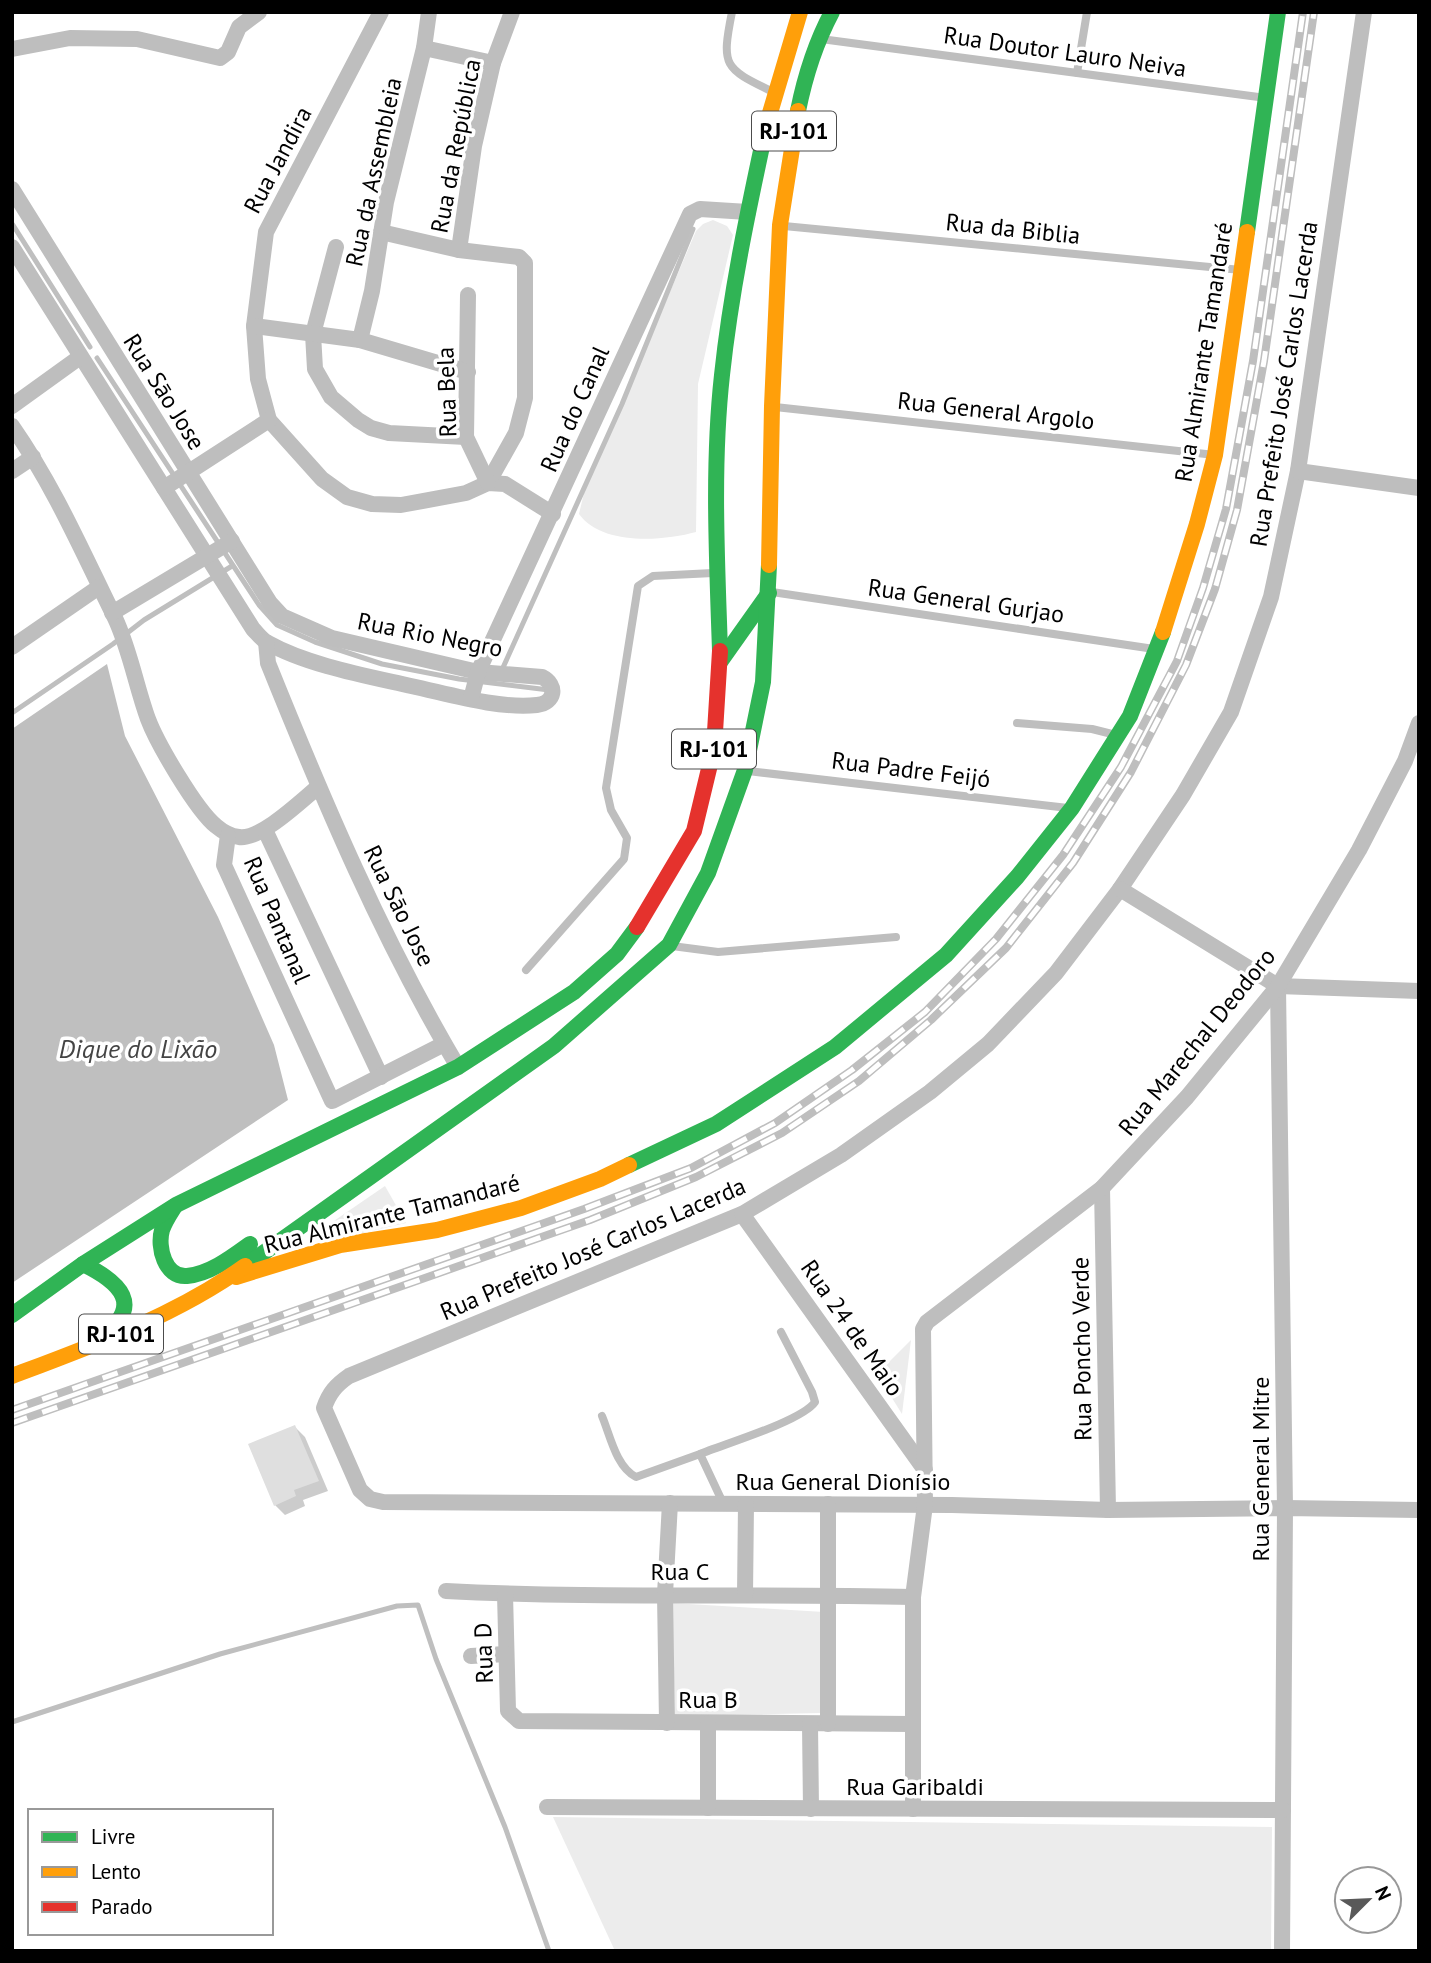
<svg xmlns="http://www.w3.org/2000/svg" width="1431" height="1963" viewBox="0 0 1431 1963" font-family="'PT Sans',sans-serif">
<rect width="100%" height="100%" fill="#fff"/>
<g fill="#ececec">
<path d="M713,220L727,226L733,235L698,384L696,532C663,541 602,546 579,514L584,493L696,231L703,224Z"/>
<polygon points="385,1186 406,1223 332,1240 326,1240 322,1237 328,1225"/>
<polygon points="911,1340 902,1414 877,1374"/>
<polygon points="672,1603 824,1612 822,1713 675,1716"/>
<polygon points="553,1817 1272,1827 1271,1951 615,1951"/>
</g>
<polygon fill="#bfbfbf" points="107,664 125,736 218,917 274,1045 288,1100 12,1283 12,729"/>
<polygon fill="#0003" points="295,1427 305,1437 328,1491 303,1500 305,1506 285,1515 275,1505"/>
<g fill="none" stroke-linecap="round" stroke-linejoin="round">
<g stroke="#bfbfbf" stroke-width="5">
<polyline points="13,225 90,347"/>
<polyline points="97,358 259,605 277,625 315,642 382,664 459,679 549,690"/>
<polyline points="501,672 622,404 693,229"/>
<polyline points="12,713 113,644 144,620 232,566"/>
<polyline points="12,1722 220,1654 397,1606 418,1605 436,1659 505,1827 549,1951"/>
</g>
</g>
<polygon fill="#dfdfdf" points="295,1425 319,1481 294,1490 296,1496 274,1506 248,1444"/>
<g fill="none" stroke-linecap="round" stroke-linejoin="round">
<g stroke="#bebebe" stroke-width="8">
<path d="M732,12C721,67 724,68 773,92"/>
<polyline points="821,39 1266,98"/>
<polyline points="1077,73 1087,12"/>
<polyline points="784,226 1241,270"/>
<polyline points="775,407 1215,455"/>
<polyline points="772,592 1154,649"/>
<polyline points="1017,723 1092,729 1116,735"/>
<polyline points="748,771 1068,808"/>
<polyline points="672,946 718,952 896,937"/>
<polyline points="526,970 624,859 627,838 611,810 606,788 638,586 653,576 713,573"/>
<path d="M602,1416C610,1435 616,1467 636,1477L700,1454"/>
<path d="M723,1503L700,1454C724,1444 802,1421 815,1402L812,1392L781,1332"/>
</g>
<g stroke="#bebebe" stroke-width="16">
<polyline points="381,12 266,232 254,326 258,379 269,420 322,479 347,497 372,504 401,505 466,493 488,483 505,484 553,514"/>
<path d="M1364,12L1298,471L1271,597L1231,712L1183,795L1120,889L1056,973L988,1044L930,1092L841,1155L742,1214L349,1376C336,1385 329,1393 324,1408L360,1490L370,1499L383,1502L952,1505L1108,1510L1285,1508L1419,1510"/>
<polyline points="424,48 493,63"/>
<polyline points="12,49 70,38 137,39 220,58 228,52 239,27 259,12"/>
<path d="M12,189L270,603L282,616L332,638L478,672L542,677C558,685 555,703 537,705C497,709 449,694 411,686C367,676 307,665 268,643C262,640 258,634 253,629L12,247"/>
<polyline points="381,232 459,250 519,257 525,263 525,398 516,433 488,483"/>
<polyline points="336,247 313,334 315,369 331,397 358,420 371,428 389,433 466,437"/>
<polyline points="459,250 474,146 493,63 512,12"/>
<polyline points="468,295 466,437 488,483"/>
<polyline points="254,326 360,340 468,372"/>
<polyline points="360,340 372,291 386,202 424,48 429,12"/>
<polyline points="12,406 80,357"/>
<path d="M12,426C54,486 83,553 115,618C130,650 136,686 148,719C157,743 196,810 216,826C223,832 230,836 239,837C261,840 301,801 318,787"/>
<polyline points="12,471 33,457"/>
<polyline points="1298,471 1419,488"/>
<polyline points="164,488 269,420"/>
<polyline points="112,613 232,541"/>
<path d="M266,642L268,663C324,802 382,939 458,1067"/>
<polyline points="12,647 99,587"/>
<polyline points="471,699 478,672 690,214 700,209 748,212"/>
<polyline points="265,830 381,1077"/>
<polyline points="228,835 224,865 332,1101 444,1044"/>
<polyline points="1120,889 1278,986 1419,991"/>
<polyline points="1278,986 1285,1508 1282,1951"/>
<polyline points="1102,1188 1108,1510"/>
<polyline points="742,1214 925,1470"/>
<path d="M446,1591C602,1599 758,1593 913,1597"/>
<polyline points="505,1594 508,1711 519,1721 912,1724"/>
<polyline points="745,1595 746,1504"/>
<polyline points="471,1656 506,1654"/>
<polyline points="667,1723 665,1594 670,1503"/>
<polyline points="810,1724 811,1809"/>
<polyline points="828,1724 828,1504"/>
<polyline points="547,1807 1283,1810"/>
<polyline points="708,1808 708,1723"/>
<polyline points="913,1809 913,1597 925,1505 923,1329 927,1322 1102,1188 1187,1097 1278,986 1359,850 1405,761 1419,723"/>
</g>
<g stroke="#30b455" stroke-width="16">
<path d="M798,111C805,76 815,44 832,12"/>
<polyline points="1247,232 1278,12"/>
<path d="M720,651C717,559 712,466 722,375C731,290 749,206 767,123"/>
<polyline points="720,662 769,593"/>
<polyline points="629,1165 716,1124 835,1047 946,955 1017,877 1072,808 1130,716 1163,632"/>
<path d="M175,1206C170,1214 165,1221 162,1230C157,1247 165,1278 187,1276C210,1274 232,1257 250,1244"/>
<path d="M83,1264C120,1282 145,1306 101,1336"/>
<polyline points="245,1266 554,1046 669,945 708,873 745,770 763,682 769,565"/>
<polyline points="12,1315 83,1264 176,1205 458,1067 574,992 617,954 637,927"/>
</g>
<g stroke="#ff9f0a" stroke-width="16">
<polyline points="767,123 800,12"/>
<polyline points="769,565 772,406 780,225 798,111"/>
<polyline points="1163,632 1197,524 1215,455 1247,232"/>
<polyline points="236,1277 340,1245 437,1230 521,1208 600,1179 629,1165"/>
<path d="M12,1376C92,1346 175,1316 245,1266"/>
</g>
<polyline stroke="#e5322d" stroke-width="16" points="637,927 694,831 714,748 720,651"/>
<g stroke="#bebebe" stroke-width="8">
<g id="rail">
<polyline points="12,1410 584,1209 691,1168 775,1123 852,1070 925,1012 996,939 1063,855 1121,767 1177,661 1203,588 1226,509 1253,361 1303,12"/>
<polyline points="12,1423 590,1220 696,1177 782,1133 859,1081 931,1020 1006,948 1073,863 1131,772 1186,665 1215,589 1237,510 1264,361 1314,12"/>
</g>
</g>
<use href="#rail" stroke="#fff" stroke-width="5" stroke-dasharray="16" stroke-linecap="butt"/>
</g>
<g text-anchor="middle" stroke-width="7" stroke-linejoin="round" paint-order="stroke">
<g fill="#fff" stroke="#4c4c4c" stroke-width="2">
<rect x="752" y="111.5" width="84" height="39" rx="5"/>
<rect x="672" y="729.5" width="84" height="39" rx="5"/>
<rect x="79" y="1314.5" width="84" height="39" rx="5"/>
</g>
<g font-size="23" font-weight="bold" fill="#000">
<text x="794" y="139">RJ-101</text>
<text x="714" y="757">RJ-101</text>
<text x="121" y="1342">RJ-101</text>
</g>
<g font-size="24" fill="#000" stroke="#fff">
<text transform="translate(1065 52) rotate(8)" y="8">Rua Doutor Lauro Neiva</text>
<text transform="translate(456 146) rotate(-79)" y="8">Rua da República</text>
<text transform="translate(278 160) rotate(-62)" y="8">Rua Jandira</text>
<text transform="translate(374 172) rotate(-78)" y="8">Rua da Assembleia</text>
<text transform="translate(1013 229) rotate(6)" y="8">Rua da Biblia</text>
<text transform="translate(1204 352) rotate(-81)" y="8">Rua Almirante Tamandaré</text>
<text transform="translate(1284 384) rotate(-81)" y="8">Rua Prefeito José Carlos Lacerda</text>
<text transform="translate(164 392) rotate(58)" y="8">Rua Sāo Jose</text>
<text transform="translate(447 392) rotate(-92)" y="8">Rua Bela</text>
<text transform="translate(575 409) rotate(-66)" y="8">Rua do Canal</text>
<text transform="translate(996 411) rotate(6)" y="8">Rua General Argolo</text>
<text transform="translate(966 601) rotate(8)" y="8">Rua General Gurjao</text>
<text transform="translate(430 635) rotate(11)" y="8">Rua Rio Negro</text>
<text transform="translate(911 770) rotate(7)" y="8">Rua Padre Feijó</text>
<text transform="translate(399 906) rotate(64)" y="8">Rua Sāo Jose</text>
<text transform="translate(277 920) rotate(67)" y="8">Rua Pantanal</text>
<text transform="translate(1197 1042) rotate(-51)" y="8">Rua Marechal Deodoro</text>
<text transform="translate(392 1214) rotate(-14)" y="8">Rua Almirante Tamandaré</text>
<text transform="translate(593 1249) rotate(-23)" y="8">Rua Prefeito José Carlos Lacerda</text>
<text transform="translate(852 1328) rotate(55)" y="8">Rua 24 de Maio</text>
<text transform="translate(1082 1349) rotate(-91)" y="8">Rua Poncho Verde</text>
<text transform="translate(1261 1469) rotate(-90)" y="8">Rua General Mitre</text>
<text x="843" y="1490">Rua General Dionísio</text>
<text x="680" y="1580">Rua C</text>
<text transform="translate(484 1653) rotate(-92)" y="8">Rua D</text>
<text x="708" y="1708">Rua B</text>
<text x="915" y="1795">Rua Garibaldi</text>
</g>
<g font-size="26" font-style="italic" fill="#444" stroke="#fff">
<text x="138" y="1058">Dique do Lixão</text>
</g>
</g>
<rect width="1431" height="1963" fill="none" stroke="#000000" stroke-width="28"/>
<rect x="28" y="1809" width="245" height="126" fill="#ffffff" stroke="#999999" stroke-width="2"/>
<rect x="42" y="1832" width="35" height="10" fill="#30b455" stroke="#999999" stroke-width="2"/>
<text x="91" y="1844" font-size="21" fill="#000000">Livre</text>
<rect x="42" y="1867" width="35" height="10" fill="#ff9f0a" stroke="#999999" stroke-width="2"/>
<text x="91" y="1879" font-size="21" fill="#000000">Lento</text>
<rect x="42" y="1902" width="35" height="10" fill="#e5322d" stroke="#999999" stroke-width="2"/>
<text x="91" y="1914" font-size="21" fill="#000000">Parado</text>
<g transform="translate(1368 1900) rotate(66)"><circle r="33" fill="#ffffff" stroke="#999999" stroke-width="2"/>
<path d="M0-5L12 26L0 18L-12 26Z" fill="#595959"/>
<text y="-10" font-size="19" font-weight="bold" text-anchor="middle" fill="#000000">N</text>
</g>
</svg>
